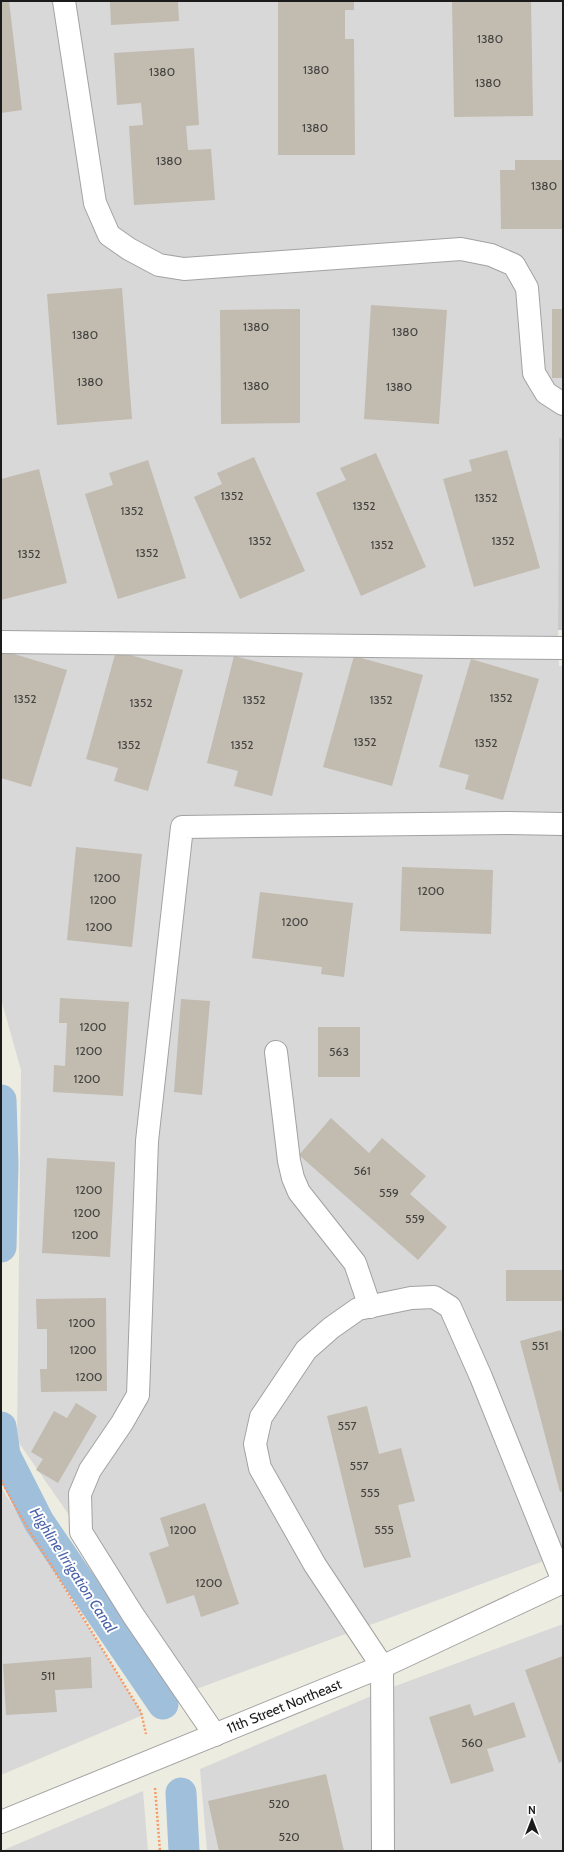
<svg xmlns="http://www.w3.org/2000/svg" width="564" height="1852" viewBox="0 0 564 1852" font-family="Cabin,sans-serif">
<rect width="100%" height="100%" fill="#edece0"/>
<g fill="#d9d8d8">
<polygon points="1,1 563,1 563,438 559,438 558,630 559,666 563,666 563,1554 191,1691 17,1440 21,1070 1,999"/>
<polygon points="1,1487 143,1715 1,1775"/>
<polygon points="563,1624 563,1851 207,1851 200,1769 390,1688"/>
<polygon points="143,1791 148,1851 1,1851"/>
</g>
<polygon fill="#c9c9c9" points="559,438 563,438 563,630 558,630"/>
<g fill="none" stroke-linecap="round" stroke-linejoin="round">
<g stroke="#a0bfdb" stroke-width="31">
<polyline points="1,1100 3,1164 1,1247"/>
<polyline points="1,1427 5,1455 39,1522 163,1704"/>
<polyline points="181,1793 184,1851"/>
</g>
</g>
<g fill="#c1bbb0">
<polygon points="1,1 9,1 22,110 1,113"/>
<polygon points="110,1 178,1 179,21 111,25"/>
<polygon points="278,1 354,1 354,10 345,10 345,39 354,39 355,155 278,155"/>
<polygon points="452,1 531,1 533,116 454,117"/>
<polygon points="194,48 199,125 186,126 188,150 211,149 215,200 134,205 129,126 143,125 141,103 117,105 114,53"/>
<polygon points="515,160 563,160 563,229 501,229 500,170 515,170"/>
<polygon points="122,288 132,419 57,425 47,294"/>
<polygon points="371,305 447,310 439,424 364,419"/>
<polygon points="300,309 300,423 221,424 220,310"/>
<rect x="552" y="309" width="11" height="69"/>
<polygon points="507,450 540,568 474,587 443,479 472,471 469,460"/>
<polygon points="376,453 426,567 361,596 316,493 346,480 340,468"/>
<polygon points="254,457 305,571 240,599 194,497 222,484 217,473"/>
<polygon points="148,460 186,578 118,599 85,494 113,485 109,473"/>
<polygon points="39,469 67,583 1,600 1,479"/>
<polygon points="1,650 67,670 31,787 1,778"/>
<polygon points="116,651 183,670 148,791 114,781 118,768 86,759"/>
<polygon points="234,656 303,673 272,796 234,786 238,771 207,763"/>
<polygon points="354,656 423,675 392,786 323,767"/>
<polygon points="471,659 539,679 503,800 465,789 469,775 439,767"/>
<polygon points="76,847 142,854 132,947 67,940"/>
<polygon points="402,867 493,870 491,934 400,931"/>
<polygon points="260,892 353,903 344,977 321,974 322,967 252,958"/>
<polygon points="60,998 129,1002 123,1096 53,1092 54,1065 65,1066 67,1023 59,1023"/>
<polygon points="181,999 210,1001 202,1095 174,1092"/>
<rect x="318" y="1027" width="42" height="50"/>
<polygon points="331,1118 369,1153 382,1138 426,1176 410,1194 447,1227 418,1260 299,1155"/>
<polygon points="47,1158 115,1162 110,1257 42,1253"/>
<rect x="506" y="1270" width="57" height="31"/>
<polygon points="106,1298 107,1391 41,1392 40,1369 47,1369 47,1329 37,1329 36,1299"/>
<polygon points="561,1330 563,1337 563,1491 560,1492 520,1341"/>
<polygon points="76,1403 97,1416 58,1483 36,1470 43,1459 31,1452 54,1411 67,1418"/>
<polygon points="367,1406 379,1454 401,1448 415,1501 398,1505 411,1557 364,1568 327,1416"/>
<polygon points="205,1503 239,1604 201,1617 194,1595 167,1604 149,1553 169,1546 160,1518"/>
<polygon points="563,1656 563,1761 559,1763 525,1670"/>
<polygon points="91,1657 92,1688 55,1690 57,1712 6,1715 3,1664"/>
<polygon points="514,1702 526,1737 487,1749 494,1771 451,1784 429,1717 470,1704 474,1716"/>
<polygon points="326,1774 344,1851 219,1851 208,1801"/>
</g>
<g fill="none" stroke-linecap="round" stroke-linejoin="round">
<g stroke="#a2a2a2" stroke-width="24">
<g id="minor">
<polyline points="64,1 95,203 109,235 129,249 159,265 184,269 461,249 491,255 514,265 527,288 534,373 546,393 563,404"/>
<polyline points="1,642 563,648"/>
<polyline points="276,1052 289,1161 293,1178 299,1192 355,1263 370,1307"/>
<polyline points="215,1735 133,1615 81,1532 80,1494 90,1470 122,1423 138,1395 147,1141 182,827 507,823 563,824"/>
<polyline points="1,1822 388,1664 563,1582"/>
<polyline points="383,1851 382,1666 315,1565 260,1468 255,1444 261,1417 306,1350 331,1328 358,1309 411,1298 434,1297 450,1307 481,1377 563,1581"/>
</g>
</g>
<g stroke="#f89a65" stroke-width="2.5" stroke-dasharray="2 2" stroke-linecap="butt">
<polyline points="1,1480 20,1515 141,1712 146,1734"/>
<polyline points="155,1788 160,1851"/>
</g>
<use href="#minor" stroke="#fff" stroke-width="22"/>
</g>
<g text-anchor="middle" stroke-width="4" stroke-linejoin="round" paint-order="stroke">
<g font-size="12" fill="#444340">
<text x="490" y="43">1380</text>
<text x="316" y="74">1380</text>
<text x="162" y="76">1380</text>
<text x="488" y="87">1380</text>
<text x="315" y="132">1380</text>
<text x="169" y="165">1380</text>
<text x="544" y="190">1380</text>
<text x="256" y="331">1380</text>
<text x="405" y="336">1380</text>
<text x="85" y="339">1380</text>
<text x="90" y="386">1380</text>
<text x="256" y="390">1380</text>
<text x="399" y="391">1380</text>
<text x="232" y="500">1352</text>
<text x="486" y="502">1352</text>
<text x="364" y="510">1352</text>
<text x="132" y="515">1352</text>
<text x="260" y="545">1352</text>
<text x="503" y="545">1352</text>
<text x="382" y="549">1352</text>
<text x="147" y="557">1352</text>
<text x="29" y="558">1352</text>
<text x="501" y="702">1352</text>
<text x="25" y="703">1352</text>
<text x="254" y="704">1352</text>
<text x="381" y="704">1352</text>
<text x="141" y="707">1352</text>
<text x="365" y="746">1352</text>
<text x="486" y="747">1352</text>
<text x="129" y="749">1352</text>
<text x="242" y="749">1352</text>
<text x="107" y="882">1200</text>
<text x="431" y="895">1200</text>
<text x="103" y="904">1200</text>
<text x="295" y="926">1200</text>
<text x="99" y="931">1200</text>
<text x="93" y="1031">1200</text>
<text x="89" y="1055">1200</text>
<text x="339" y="1056">563</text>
<text x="87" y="1083">1200</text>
<text x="362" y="1175">561</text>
<text x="89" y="1194">1200</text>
<text x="389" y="1197">559</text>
<text x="87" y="1217">1200</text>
<text x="415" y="1223">559</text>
<text x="85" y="1239">1200</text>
<text x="82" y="1327">1200</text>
<text x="540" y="1350">551</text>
<text x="83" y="1354">1200</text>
<text x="89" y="1381">1200</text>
<text x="347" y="1430">557</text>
<text x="359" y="1470">557</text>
<text x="370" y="1497">555</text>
<text x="183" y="1534">1200</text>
<text x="384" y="1534">555</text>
<text x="209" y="1587">1200</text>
<text x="48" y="1680">511</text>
<text x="472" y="1747">560</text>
<text x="279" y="1808">520</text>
<text x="289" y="1841">520</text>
</g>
<g font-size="14" fill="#1b1b1b" stroke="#fff">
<text transform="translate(284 1706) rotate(-22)" y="5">11th Street Northeast</text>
</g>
<g font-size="15" font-style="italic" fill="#4961a9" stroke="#fff">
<text transform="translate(73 1570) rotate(57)" y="5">Highline Irrigation Canal</text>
</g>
</g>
<rect width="564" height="1852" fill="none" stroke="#1b1b1b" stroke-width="4"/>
<g transform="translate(532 1820)" stroke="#ffffff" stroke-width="3" paint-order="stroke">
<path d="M0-3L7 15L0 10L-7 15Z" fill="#1b1b1b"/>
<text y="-6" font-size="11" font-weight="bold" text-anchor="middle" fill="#1b1b1b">N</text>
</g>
</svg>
